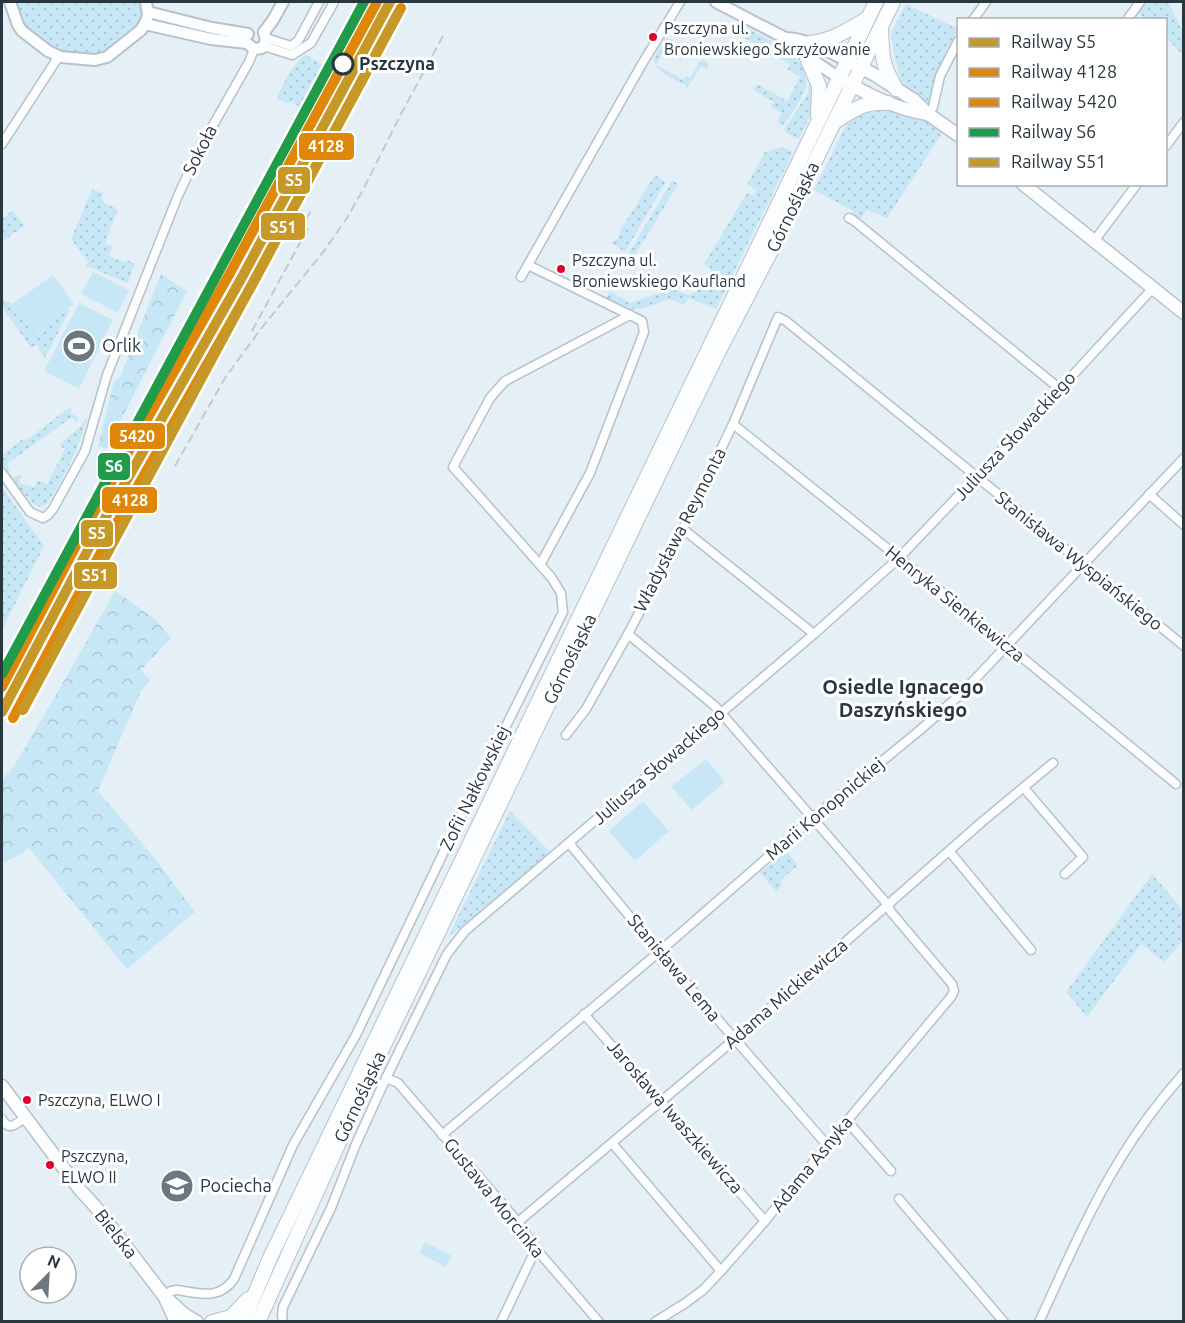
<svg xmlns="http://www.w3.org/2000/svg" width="1185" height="1323" viewBox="0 0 1185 1323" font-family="Ubuntu,sans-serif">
<defs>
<pattern id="green-dots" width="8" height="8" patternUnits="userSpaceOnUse" patternTransform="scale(1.5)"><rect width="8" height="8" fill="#c8e7f6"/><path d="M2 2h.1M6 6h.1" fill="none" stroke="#acc7d4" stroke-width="1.8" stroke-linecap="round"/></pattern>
<pattern id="forest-crowns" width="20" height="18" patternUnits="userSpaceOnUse" patternTransform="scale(1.5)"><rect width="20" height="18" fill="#c8e7f6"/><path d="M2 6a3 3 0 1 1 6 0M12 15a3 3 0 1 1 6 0" fill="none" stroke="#acc7d4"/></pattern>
</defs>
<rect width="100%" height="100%" fill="#e5f0f6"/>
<g fill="url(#green-dots)">
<path d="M14,2H141C146,28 123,38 105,53L99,55L66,53L51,48L32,34L23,24Z"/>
<polygon points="1138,2 1168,2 1183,31 1183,55 1166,38 1166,20 1145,19 1138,13"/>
<polygon points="906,4 958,29 944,61 929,104 901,82 894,54 891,33"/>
<path d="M740,25C763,37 821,58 803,94C798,105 790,116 782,126L777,122L781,113L771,107L774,102L753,90L757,84L787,101L800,77L787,69L790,64L736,33Z"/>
<path d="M665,38L673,40L671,45L668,44L656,65L683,80L686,76L690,78L702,59L709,64L707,69L701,66L688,87C676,79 657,74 653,59Z"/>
<path d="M306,55L327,67L294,130L290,128L298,110L297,105L292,102L287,104L278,98L277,96C284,84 294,60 306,55Z"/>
<polygon points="807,70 814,81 812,112 799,139 786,133 784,130 808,93 809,81"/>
<path d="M889,109L931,123L942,130L941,135L887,218L867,210L859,221L853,215V211L814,190L846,125C857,110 871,110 889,109Z"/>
<path d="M782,147L793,152L716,309L689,298L684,305L669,299C643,309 634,315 607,301V296L610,291L630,303L671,289L689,295L697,291L705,278L708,280L710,276L708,275L711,269L704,264L747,193L753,196L756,190L747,184L765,152Z"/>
<polygon points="655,175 666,182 625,252 612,243 617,239 621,229"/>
<polygon points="672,181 678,184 634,257 628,254"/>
<polygon points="92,189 103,193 102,198 104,203 118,209 105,243 113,246 109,256 125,262 126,260 135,263 128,283 86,266 88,262 71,239"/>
<polygon points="13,210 24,226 2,242 2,219"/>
<polygon points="2,296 6,302 8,301 12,304 33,333 68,309 69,311 45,358 36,345 31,348 2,307"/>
<polygon points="69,408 72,409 70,413 79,418 76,423 72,417 7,464 10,470 7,473 2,466 2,451 3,454 23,439 25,441"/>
<path d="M88,415C80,447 65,475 48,503C39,511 33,505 27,496L25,497L12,478L21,475L19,483L35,487L37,480L47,484L65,449L59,445L81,426Z"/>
<polygon points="2,487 44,546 2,630"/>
<polygon points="510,811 551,853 448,937"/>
<polygon points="786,851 798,865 781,880 782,886 776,891 760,873"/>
<polygon points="1152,874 1183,910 1183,941 1164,962 1141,944 1087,1017 1066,992"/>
</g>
<g fill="url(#forest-crowns)">
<polygon points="161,274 187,291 106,449 98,446 114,381 120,377"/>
<polygon points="115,591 155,619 171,638 141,670 150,680 140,693 98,791 153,856 195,912 127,969 29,848 20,855 2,863 2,780 14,766 57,693"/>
</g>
<g fill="#c8e7f6">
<polygon points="93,272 129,290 118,313 81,294"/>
<polygon points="53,275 74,304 33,334 12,304"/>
<polygon points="79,303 113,320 79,389 44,371"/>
<polygon points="706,759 725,782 692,810 671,787"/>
<polygon points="643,801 669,831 635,861 609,831"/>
<polygon points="425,1242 452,1256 446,1267 419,1253"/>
</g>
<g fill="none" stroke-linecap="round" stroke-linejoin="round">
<g stroke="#b7c2c8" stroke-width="11">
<g id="minor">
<polyline points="973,20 986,2"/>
<polyline points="1127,20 1140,2"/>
<polyline points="266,38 291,46 298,41 319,2"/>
<polyline points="264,46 292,55 311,43 334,2"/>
<polyline points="928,114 933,107 940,76 958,41"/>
<polyline points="2,144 59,56"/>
<polyline points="1166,146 1184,122"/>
<polyline points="849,218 853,220 1060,389"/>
<polyline points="1094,241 1137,184"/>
<polyline points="528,265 642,321 644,332 590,473 540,565"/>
<polyline points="521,277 642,64 680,2"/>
<polyline points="733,424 1007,645 1176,784"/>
<polyline points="2,473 30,512 43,518 48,515 53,509 85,451 107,375 177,198 199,150 249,62 254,49"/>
<polyline points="1149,494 1184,525"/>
<polyline points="683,529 814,634"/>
<polyline points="628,634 716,707 888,905 891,912 952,984 954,991 951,997 847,1121 765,1221 721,1271 703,1290 684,1304 655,1322"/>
<polyline points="566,735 586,709 628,634 683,529 733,424 778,317 786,321 1184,646"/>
<polyline points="1024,788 1083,857 1065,874"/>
<polyline points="569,843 659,952 827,1145"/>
<polyline points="950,852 1031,950"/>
<polyline points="584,1014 765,1221"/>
<polyline points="386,1078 398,1083 518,1222 537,1250 599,1322"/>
<path d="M2,1119C9,1132 16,1124 26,1117"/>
<polyline points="847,1121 891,1171"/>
<polyline points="442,1135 659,952 813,818 920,730 961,694 1184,458"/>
<polyline points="612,1143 721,1271"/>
<polyline points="899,1199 1004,1322"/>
<polyline points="518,1222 735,1039 983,821 1053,763"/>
<path d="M164,1296L171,1291L177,1290C200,1293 218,1301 234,1279L293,1145L356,1035L461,816L563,612L561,593L551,577L453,467L490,398L505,381L630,315"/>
<polyline points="283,1322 282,1315 283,1307 331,1208 356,1144 386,1078 447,954 465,931 814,634 899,558 1060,389 1153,288"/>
<polyline points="501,1322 531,1259 537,1250"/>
<path d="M1039,1322C1064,1268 1088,1212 1119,1161C1137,1131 1160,1100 1184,1073"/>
</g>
</g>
<g stroke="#b7c2c8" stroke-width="14">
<g id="tertiary">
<polyline points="10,2 18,25 22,31 48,51 61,57 95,60 107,57 141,30 146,21 148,15 146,2"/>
<path d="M716,2L785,38C807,38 828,52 848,61"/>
<polyline points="148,12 212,28 248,34"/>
<polyline points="145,24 211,39 247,43"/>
<polyline points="264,32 273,20 283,2"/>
<polyline points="785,38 789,44 839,78"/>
<polyline points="247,43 254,49 262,48 266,41 264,32"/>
</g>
</g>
<g stroke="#b7c2c8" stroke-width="15">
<g id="secondary">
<polyline points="854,64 875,75 914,100 928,114 958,135"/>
<path d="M839,78C867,94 897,110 928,114"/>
<polyline points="1023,184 1184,313"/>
<polyline points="2,1086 81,1191 94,1205 164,1296 185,1315 197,1322"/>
<polyline points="166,1300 176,1322"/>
</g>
</g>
<g stroke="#b7c2c8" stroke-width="16">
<g id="primary">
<path d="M881,28C882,56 882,65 896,89"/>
<path d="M810,43C834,40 848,30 868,18"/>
<polyline points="807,58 819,86 818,116"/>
<path d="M836,121C854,109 866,101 888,103"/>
<polyline points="212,1322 231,1317 248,1299"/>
<polyline points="243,1322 270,1258 876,2"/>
<polyline points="258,1322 368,1078 691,408 720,349 773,247 893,2"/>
</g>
</g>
<use href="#minor" stroke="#fbfdfe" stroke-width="8"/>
<use href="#tertiary" stroke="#fbfdfe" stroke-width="10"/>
<use href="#secondary" stroke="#fbfdfe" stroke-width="12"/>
<use href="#primary" stroke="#fbfdfe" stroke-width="14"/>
<g stroke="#c5c9cb" stroke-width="2" stroke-dasharray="9 4.5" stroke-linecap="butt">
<polyline points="300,232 312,208"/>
<polyline points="252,331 308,228"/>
<polyline points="175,466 225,378 260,330 324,251 347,218 364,188 401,114 444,34"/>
<polyline points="2,690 8,673 371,2"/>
<polyline points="2,716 59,613 127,496"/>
</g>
<g stroke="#fff" stroke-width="15">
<polyline id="rail-1" points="2,712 99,529 241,279 390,2"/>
</g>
<g stroke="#fff" stroke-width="15">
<polyline id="rail-2" points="13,718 110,535 252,285 401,8"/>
</g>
<g stroke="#fff" stroke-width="15">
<polyline id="rail-3" points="2,687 88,523 230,273 377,2"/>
</g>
<g stroke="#fff" stroke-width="15">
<polyline id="rail-4" points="2,674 364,2"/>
</g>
<g stroke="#fff" stroke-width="15">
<polyline id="rail-5" points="23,710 398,13"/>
</g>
<use href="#rail-1" stroke="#c69827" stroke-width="10"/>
<use href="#rail-2" stroke="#df8709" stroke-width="10"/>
<use href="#rail-3" stroke="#df8709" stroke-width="10"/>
<use href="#rail-4" stroke="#1f9b4a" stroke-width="10"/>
<use href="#rail-5" stroke="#c69827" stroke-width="10"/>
</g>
<defs>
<g id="stadium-disc" transform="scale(1.725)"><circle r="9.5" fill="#6b787f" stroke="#fff"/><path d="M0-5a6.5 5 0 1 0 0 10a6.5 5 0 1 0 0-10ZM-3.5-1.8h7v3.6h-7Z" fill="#fff"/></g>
<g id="school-disc" transform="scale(1.725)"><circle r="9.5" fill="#6b787f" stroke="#fff"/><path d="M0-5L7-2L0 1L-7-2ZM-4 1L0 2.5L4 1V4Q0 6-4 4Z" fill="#fff"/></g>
</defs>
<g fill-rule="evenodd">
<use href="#stadium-disc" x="79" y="346"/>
<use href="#school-disc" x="177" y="1186"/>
</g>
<g fill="#e4002b" stroke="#fff" stroke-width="2">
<circle cx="653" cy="37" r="5"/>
<circle cx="561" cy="269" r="5"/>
<circle cx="27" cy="1100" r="5"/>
<circle cx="50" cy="1165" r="5"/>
</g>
<circle fill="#fff" stroke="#29383f" stroke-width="3" cx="343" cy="64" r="10"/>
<g text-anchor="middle" stroke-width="6" stroke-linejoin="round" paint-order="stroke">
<g font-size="16" fill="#29383f" stroke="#fff" text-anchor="start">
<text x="664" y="34">Pszczyna ul.<tspan x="664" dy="21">Broniewskiego Skrzyżowanie</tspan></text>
<text x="572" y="266">Pszczyna ul.<tspan x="572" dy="21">Broniewskiego Kaufland</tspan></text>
<text x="38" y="1106">Pszczyna, ELWO I</text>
<text x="61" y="1162">Pszczyna,<tspan x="61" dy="21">ELWO II</tspan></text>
</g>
<g font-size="18" font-weight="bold" fill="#29383f" stroke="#fff" text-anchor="start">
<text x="359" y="70">Pszczyna</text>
</g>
<g font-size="18" fill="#29383f" stroke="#fff">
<text transform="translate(200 150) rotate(-63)" y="6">Sokoła</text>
<text transform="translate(793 207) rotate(-64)" y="6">Górnośląska</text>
<text transform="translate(1015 436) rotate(-47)" y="6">Juliusza Słowackiego</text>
<text transform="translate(680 530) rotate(-63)" y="6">Władysława Reymonta</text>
<text transform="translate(1079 561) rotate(39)" y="6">Stanisława Wyspiańskiego</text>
<text transform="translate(955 604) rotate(39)" y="6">Henryka Sienkiewicza</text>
<text transform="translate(570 659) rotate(-64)" y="6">Górnośląska</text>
<text transform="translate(659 766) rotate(-41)" y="6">Juliusza Słowackiego</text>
<text transform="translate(475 788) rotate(-64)" y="6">Zofii Nałkowskiej</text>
<text transform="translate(825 809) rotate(-40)" y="6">Marii Konopnickiej</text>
<text transform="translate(674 968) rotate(50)" y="6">Stanisława Lema</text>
<text transform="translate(786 994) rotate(-41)" y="6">Adama Mickiewicza</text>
<text transform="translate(360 1097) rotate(-65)" y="6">Górnośląska</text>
<text transform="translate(675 1117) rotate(49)" y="6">Jarosława Iwaszkiewicza</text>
<text transform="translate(812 1164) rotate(-51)" y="6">Adama Asnyka</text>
<text transform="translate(494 1198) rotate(51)" y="6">Gustawa Morcinka</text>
<text transform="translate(116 1234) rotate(52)" y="6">Bielska</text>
</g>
<g font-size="18" fill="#29383f" stroke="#fff" text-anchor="start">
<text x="102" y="352">Orlik</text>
<text x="200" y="1192">Pociecha</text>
</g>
<g font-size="20" font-weight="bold" fill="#29383f" stroke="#fff">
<text x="903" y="694">Osiedle Ignacego<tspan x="903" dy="23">Daszyńskiego</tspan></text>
</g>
</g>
<g stroke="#fff" stroke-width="2">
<rect x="298" y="132" width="57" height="29" rx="6" fill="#df8709"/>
<rect x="277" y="166" width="34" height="29" rx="6" fill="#c69827"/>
<rect x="260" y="212" width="46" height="29" rx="6" fill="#c69827"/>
<rect x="109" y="422" width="57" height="28" rx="6" fill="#df8709"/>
<rect x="97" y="452" width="34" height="29" rx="6" fill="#1f9b4a"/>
<rect x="101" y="486" width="57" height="28" rx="6" fill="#df8709"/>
<rect x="80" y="519" width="34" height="29" rx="6" fill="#c69827"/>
<rect x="73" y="561" width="45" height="29" rx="6" fill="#c69827"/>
</g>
<g font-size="16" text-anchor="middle" font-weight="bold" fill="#fff">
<text x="326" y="152">4128</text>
<text x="294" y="186">S5</text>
<text x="283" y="233">S51</text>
<text x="137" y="442">5420</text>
<text x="114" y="472">S6</text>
<text x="130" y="506">4128</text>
<text x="97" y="539">S5</text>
<text x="95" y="581">S51</text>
</g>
<rect width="1185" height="1323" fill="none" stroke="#29383f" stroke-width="6"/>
<rect x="957" y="18" width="210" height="168" fill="#ffffff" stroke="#a9afb2" stroke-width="1.5"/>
<rect x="969" y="38" width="30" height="9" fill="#c69827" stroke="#a9afb2" stroke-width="1.5"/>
<text x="1011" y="48" font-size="18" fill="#29383f">Railway S5</text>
<rect x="969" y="68" width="30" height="9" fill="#df8709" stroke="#a9afb2" stroke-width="1.5"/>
<text x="1011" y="78" font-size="18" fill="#29383f">Railway 4128</text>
<rect x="969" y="98" width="30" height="9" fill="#df8709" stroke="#a9afb2" stroke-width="1.5"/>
<text x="1011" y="108" font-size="18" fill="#29383f">Railway 5420</text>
<rect x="969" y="128" width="30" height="9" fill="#1f9b4a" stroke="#a9afb2" stroke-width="1.5"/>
<text x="1011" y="138" font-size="18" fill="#29383f">Railway S6</text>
<rect x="969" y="158" width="30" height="9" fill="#c69827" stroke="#a9afb2" stroke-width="1.5"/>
<text x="1011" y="168" font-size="18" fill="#29383f">Railway S51</text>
<g transform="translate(48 1275) rotate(24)"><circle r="28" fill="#ffffff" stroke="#a9afb2" stroke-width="1.5"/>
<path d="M0-4.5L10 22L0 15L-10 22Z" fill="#6b787f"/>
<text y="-9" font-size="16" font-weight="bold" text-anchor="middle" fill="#29383f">N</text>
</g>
</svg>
